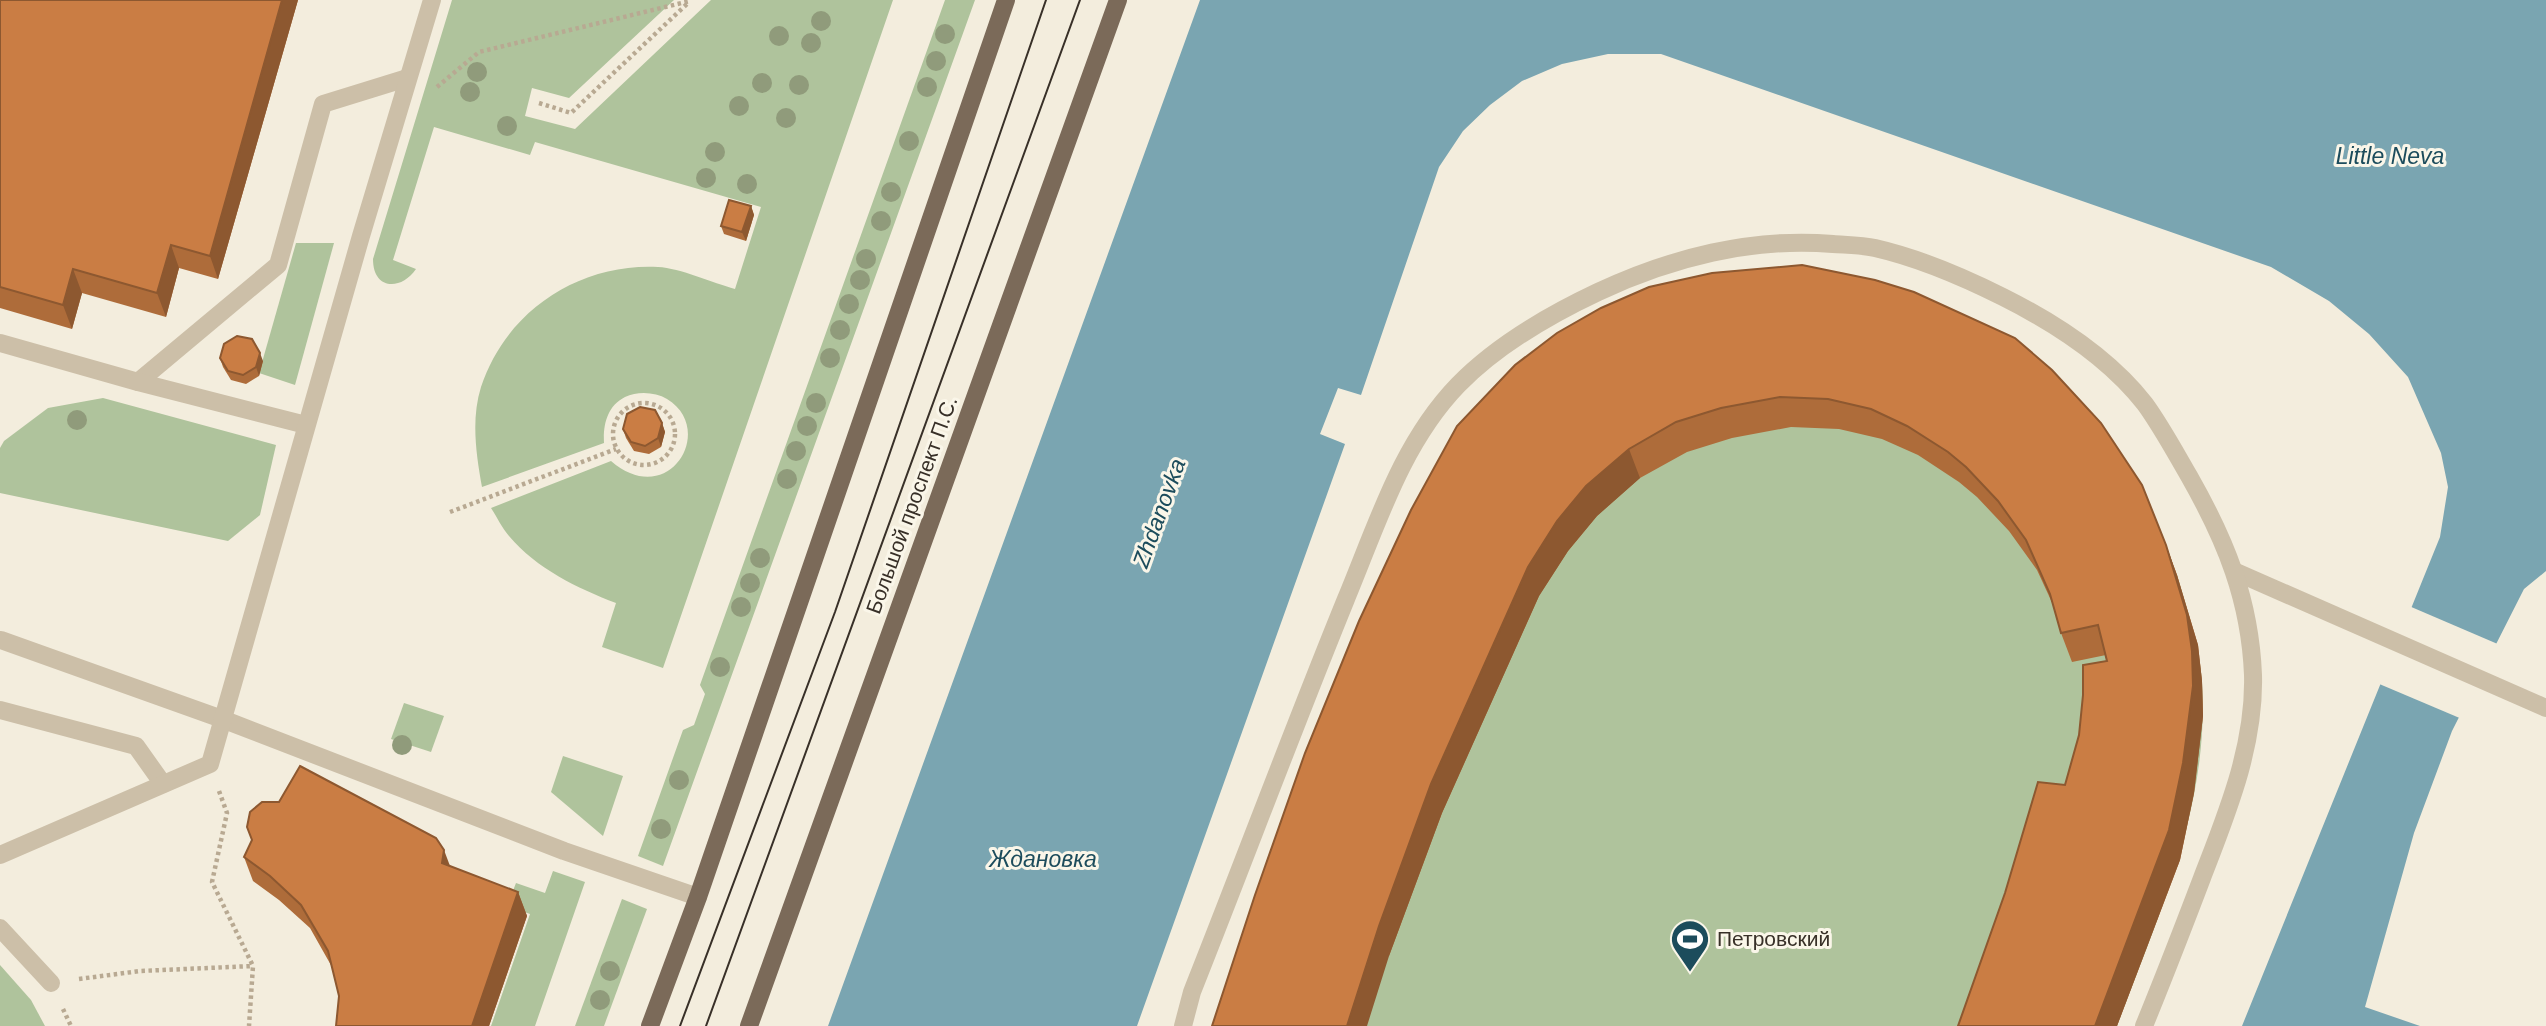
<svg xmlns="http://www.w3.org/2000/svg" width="2546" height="1026" viewBox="0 0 2546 1026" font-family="Arial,sans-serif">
<rect width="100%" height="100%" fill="#f3eddd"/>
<g fill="#afc39c">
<path d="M452,0H674L569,98L532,88L525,116L575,129L711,0H893L663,668L602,647L616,603C577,588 537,569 509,536C502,528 497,517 491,508L611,461C669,511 717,429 667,399C655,392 638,391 625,397C607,406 603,425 604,443L482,487C476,454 471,419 481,387C506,311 579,263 658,267C680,268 713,283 735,289L761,207L535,142L530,155L434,127L393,260L416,269C401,291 373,290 373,259Z"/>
<polygon points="945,0 975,0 663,866 638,856 683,730 694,725 705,694 700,685"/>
<polygon points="296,243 334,243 295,385 259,373"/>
<path d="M1659,317L2177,575C2187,611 2200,646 2202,683C2210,804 2158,916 2117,1026H1232Z"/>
<polygon points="103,398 276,445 260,515 228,541 0,493 0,448 4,441 48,408"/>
<polygon points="404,703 444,716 431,752 391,739"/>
<polygon points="563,756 623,776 603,836 551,792"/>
<polygon points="553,871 585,882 535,1026 491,1026 530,914 507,906 516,883 545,893"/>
<polygon points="622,899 647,909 604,1026 575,1026"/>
<polygon points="0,965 31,1000 45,1026 0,1026"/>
</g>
<polygon fill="#7aa5b1" points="1200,0 2546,0 2546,571 2524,589 2452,731 2414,833 2365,1007 2420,1026 2242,1026 2440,537 2448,487 2441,453 2408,377 2369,334 2329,301 2271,267 1661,54 1608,54 1562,64 1522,81 1490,105 1463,131 1439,167 1361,395 1338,388 1320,434 1345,444 1137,1026 828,1026"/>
<polygon fill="#f3eddd" points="2409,606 2500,645 2462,719 2377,683"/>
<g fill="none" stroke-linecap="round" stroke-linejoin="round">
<g stroke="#b8a992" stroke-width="4.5" stroke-dasharray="3.5 3.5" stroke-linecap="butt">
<polyline points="437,87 479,52 690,1"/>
<polyline points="539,103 571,113 688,3"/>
<circle cx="644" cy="434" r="31"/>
<polyline points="450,512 616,449"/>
<polyline points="219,791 227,813 212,882 253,966 249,1026"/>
<polyline points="79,979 140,971 253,966"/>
<polyline points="63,1009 71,1026"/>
</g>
<g stroke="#ccbfa8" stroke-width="18">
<polyline points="0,343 138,382 278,265 323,104 407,78"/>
<polyline points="138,382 306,425"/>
<polyline points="2236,572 2546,708"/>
<polyline points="1,640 222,719 564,851 698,897"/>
<polyline points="0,710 136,746 163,784"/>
<polyline points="0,855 210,764 361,236 432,0"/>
<polyline points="0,928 51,983"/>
<path d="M1183,1026L1192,992C1244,861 1293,729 1346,599C1377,525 1401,444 1458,385C1497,345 1547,316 1598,292C1670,258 1752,237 1833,244C1847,245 1862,245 1875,248C1919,258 1963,277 2003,297C2055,323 2109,358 2145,404C2161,426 2175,452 2189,476C2226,541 2250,600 2253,675C2255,746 2227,813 2202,878C2183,928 2164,977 2144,1026"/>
</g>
<g stroke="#7b6a59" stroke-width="18">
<polyline points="650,1026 698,897 1006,0"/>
<polyline points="749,1026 1118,0"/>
</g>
<g stroke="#383028" stroke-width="2">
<polyline points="680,1026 835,612 1046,0"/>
<polyline points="706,1026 1080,0"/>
</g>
</g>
<g fill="#909b7b">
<circle cx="821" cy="21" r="10"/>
<circle cx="945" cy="34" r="10"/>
<circle cx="779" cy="36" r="10"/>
<circle cx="811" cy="43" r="10"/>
<circle cx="936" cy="61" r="10"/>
<circle cx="477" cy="72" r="10"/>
<circle cx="762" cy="83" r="10"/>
<circle cx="799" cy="85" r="10"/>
<circle cx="927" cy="87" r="10"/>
<circle cx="470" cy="92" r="10"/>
<circle cx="739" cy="106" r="10"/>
<circle cx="786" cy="118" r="10"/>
<circle cx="507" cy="126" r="10"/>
<circle cx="909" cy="141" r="10"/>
<circle cx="715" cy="152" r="10"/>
<circle cx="706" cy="178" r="10"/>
<circle cx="747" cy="184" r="10"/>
<circle cx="891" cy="192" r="10"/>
<circle cx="881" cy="221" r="10"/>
<circle cx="866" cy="259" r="10"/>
<circle cx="860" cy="280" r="10"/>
<circle cx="849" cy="304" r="10"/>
<circle cx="840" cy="330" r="10"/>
<circle cx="830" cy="358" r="10"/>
<circle cx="816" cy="403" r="10"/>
<circle cx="77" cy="420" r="10"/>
<circle cx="807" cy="426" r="10"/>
<circle cx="796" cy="451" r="10"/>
<circle cx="787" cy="479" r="10"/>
<circle cx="760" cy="558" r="10"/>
<circle cx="750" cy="583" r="10"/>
<circle cx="741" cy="607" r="10"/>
<circle cx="720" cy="667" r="10"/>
<circle cx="402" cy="745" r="10"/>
<circle cx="679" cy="780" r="10"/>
<circle cx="661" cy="829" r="10"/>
<circle cx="610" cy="971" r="10"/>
<circle cx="600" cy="1000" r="10"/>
</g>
<g fill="#ae6c3a">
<polygon points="0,0 298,0 218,279 179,268 166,317 82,293 72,329 0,308"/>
<polygon points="751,206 754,215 746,241 724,234 721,226"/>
<polygon points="1649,287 2166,545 2177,575 2198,645 2202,681 2203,716 2194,793 2180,860 2117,1026 1958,1026 2065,785 2107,661 2106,655 2072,662 2061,633 2055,609 2037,570 2009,531 1977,497 1959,482 1918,455 1882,439 1839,429 1791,427 1732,438 1687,452 1640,478 1597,516 1568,551 1539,596 1442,813 1389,956 1212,1026"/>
<polygon points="220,358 263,361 259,376 246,384 231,380 223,367"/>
<polygon points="662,423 665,432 661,447 649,454 634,451 626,438 623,429"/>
<polygon points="252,840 450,867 518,892 527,916 489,1026 336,1026 339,996 332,967 310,928 279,900 253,881 244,857"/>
</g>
<g fill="#8d5830">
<polygon points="282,0 298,0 218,279 210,256"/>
<polygon points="751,206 754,215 746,241 742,232"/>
<polygon points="171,245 179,268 166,317 157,293"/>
<polygon points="73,269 82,293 72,329 63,305"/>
<polygon points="260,353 263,361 259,376 256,367"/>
<polygon points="662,423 665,432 661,447 658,438"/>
<polygon points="1629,449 1640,478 1597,516 1568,551 1539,596 1442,813 1389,956 1367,1026 1347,1026 1379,926 1431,784 1528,567 1557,521 1586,486"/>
<polygon points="2166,545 2177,575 2198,645 2202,681 2203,716 2194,793 2180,860 2117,1026 2095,1026"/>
<polygon points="444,850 453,874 442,863"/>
<polygon points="518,892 527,916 489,1026 472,1026"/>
</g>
<g fill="#ca7d44" stroke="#8d5830" stroke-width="2">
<polygon points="0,0 282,0 210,256 171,245 157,293 73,269 63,305 0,287"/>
<polygon points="729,200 751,206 742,232 721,226"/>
<polygon points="1802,265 1875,280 1914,292 2015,338 2052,370 2101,423 2142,485 2166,545 2187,615 2192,651 2193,686 2183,763 2169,830 2095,1026 1958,1026 2005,893 2038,782 2065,785 2079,735 2083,695 2083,665 2107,661 2098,625 2061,633 2050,594 2026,540 1998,501 1966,467 1948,452 1907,426 1871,409 1828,399 1780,397 1721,408 1676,422 1629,449 1586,486 1557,521 1528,567 1431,784 1379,926 1347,1026 1212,1026 1255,895 1305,753 1359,621 1411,510 1457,426 1515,365 1557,333 1601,308 1649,287 1712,273"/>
<polygon points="237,336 252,339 260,353 256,367 243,375 228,371 220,358 224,344"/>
<polygon points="640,407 655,410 662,423 658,438 645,446 631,442 623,429 627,414"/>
<polygon points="300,766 436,838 444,850 442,863 518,892 472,1026 336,1026 339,996 328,951 301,905 270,876 244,857 252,840 247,827 250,812 262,802 279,802"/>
</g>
<defs>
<g id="stadium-pin" transform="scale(2.0125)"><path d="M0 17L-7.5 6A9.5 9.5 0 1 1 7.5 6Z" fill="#1c4c5c" stroke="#faf6e9"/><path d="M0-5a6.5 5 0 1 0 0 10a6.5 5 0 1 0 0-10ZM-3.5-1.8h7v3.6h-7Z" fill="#fff"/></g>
</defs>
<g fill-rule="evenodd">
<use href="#stadium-pin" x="1690" y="939"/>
</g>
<g text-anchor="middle" stroke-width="6" stroke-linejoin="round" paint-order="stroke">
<g font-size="21" fill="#383028" stroke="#faf6e9">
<text transform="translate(912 505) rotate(-70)" y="7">Большой проспект П.С.</text>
</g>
<g font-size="21" fill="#383028" stroke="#faf6e9" text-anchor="start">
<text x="1717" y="946">Петровский</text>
</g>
<g font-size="23" font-style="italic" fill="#1c4c5c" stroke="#faf6e9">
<text x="2390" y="164">Little Neva</text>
<text transform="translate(1159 513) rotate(-70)" y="8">Zhdanovka</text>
<text x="1043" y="867">Ждановка</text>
</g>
</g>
</svg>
